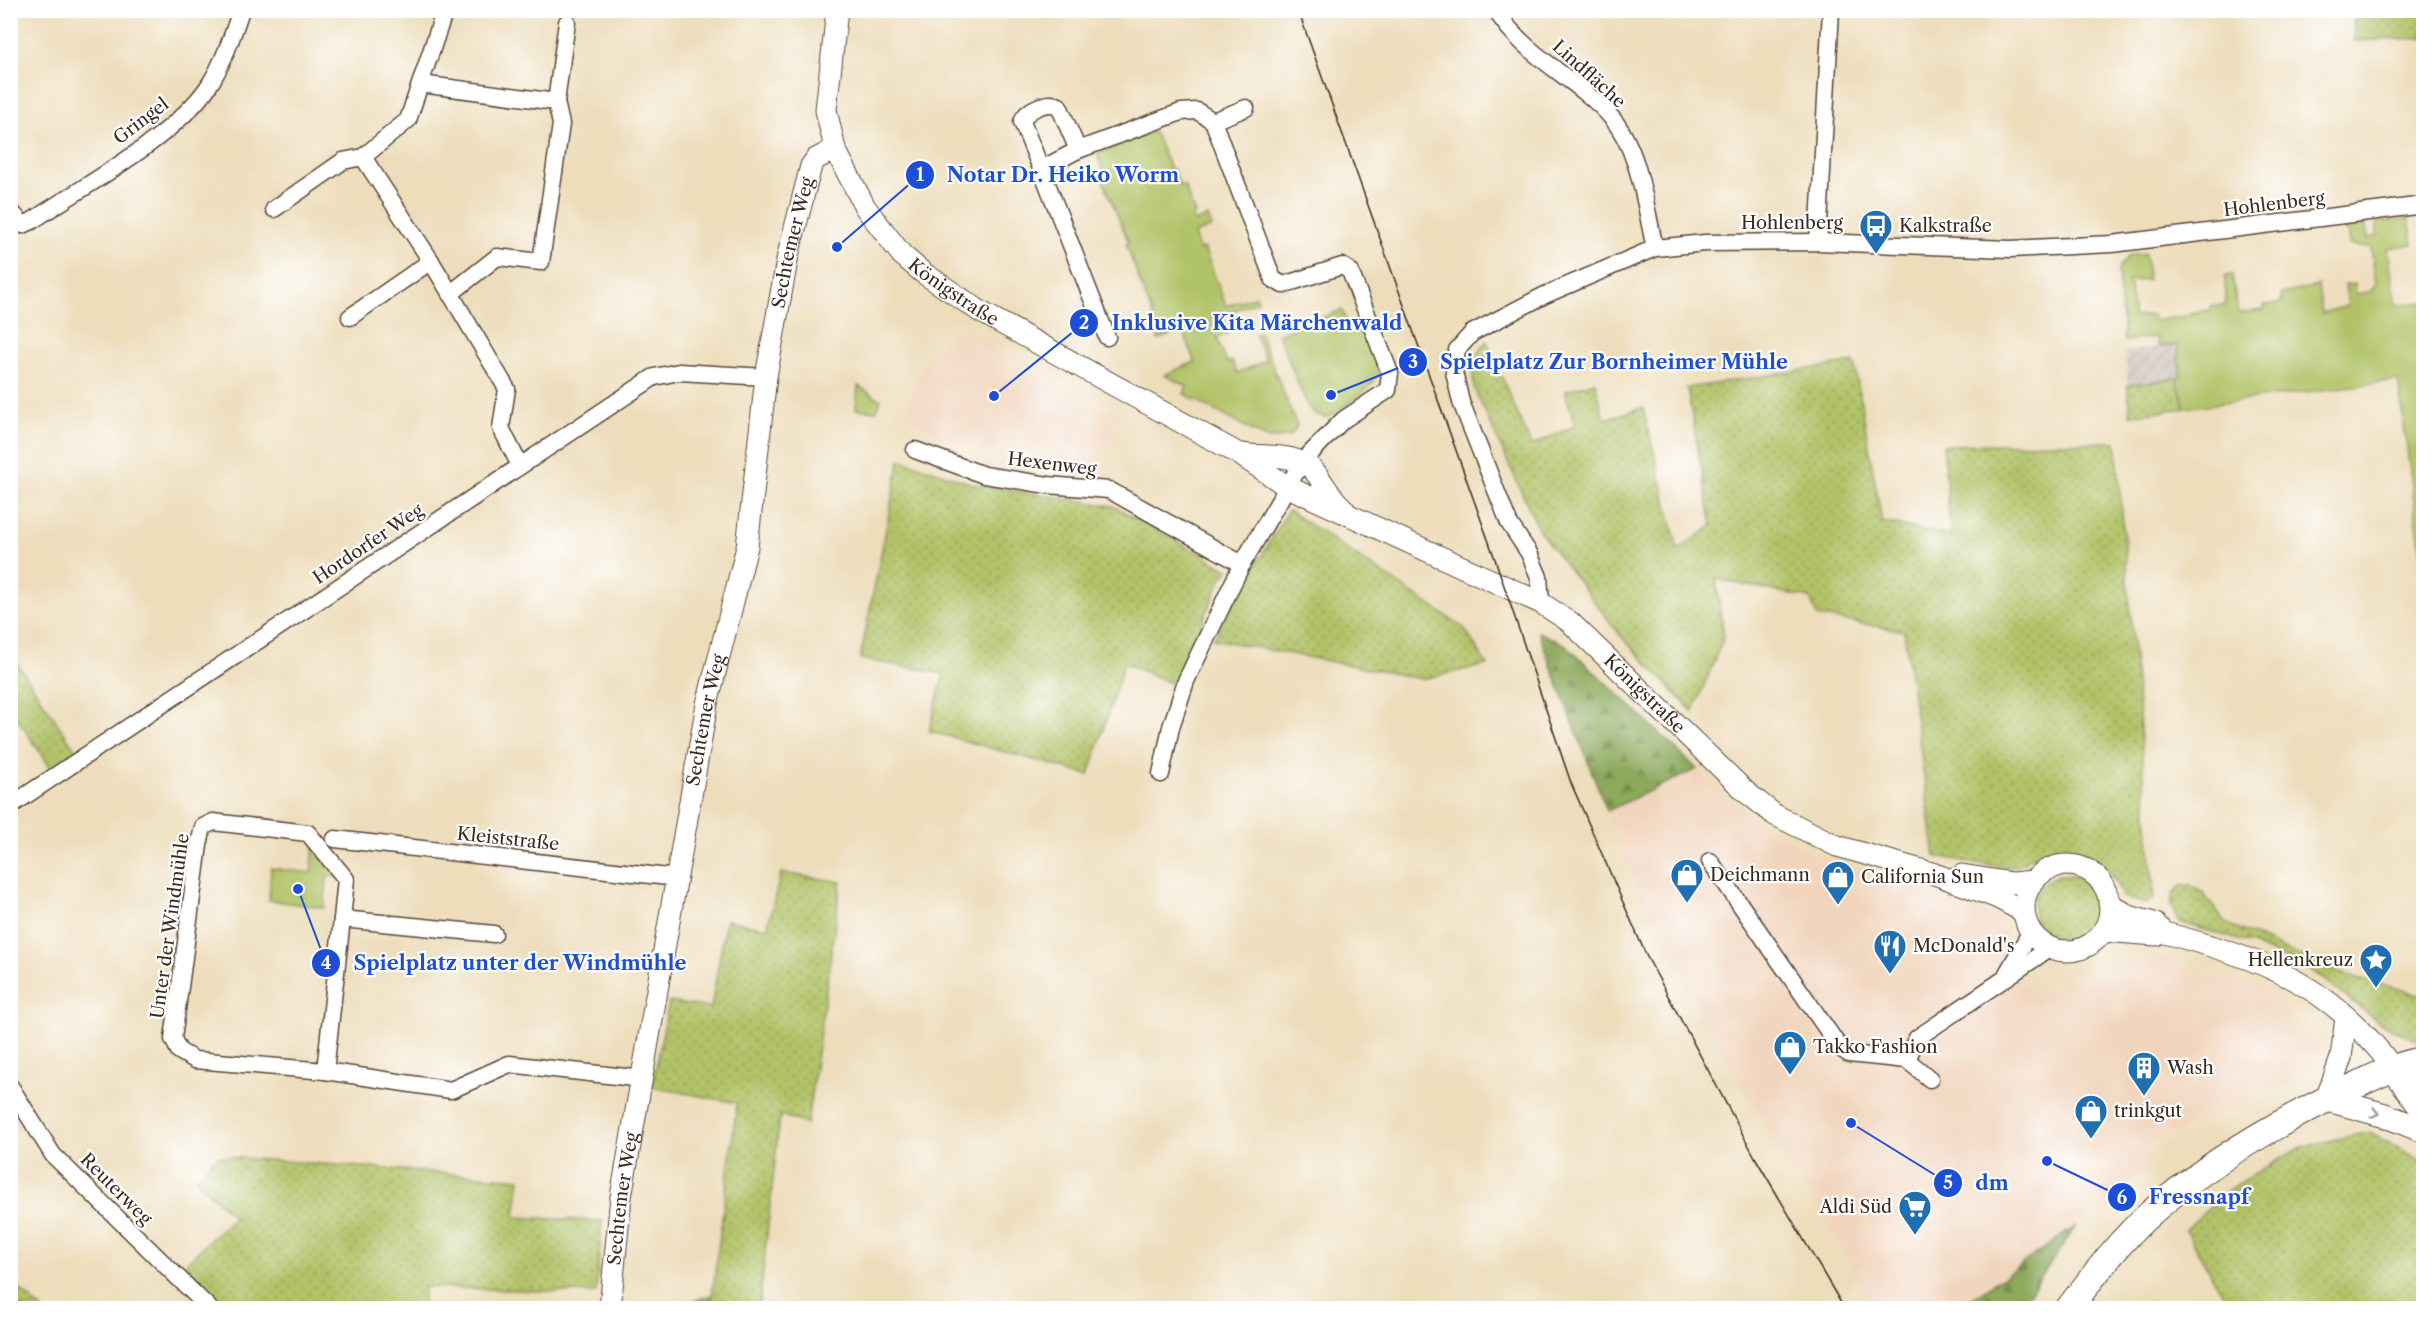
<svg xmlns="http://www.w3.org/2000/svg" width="2434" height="1319" viewBox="0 0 2434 1319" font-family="'Libre Caslon Text',serif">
<defs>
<pattern id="industrial-furrows" width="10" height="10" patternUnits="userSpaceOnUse" patternTransform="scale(1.5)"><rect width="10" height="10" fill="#cec1ba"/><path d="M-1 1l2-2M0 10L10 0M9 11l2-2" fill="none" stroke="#b2a69f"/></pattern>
<pattern id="grass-dots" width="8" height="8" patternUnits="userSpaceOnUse" patternTransform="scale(1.5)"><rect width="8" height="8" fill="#b1c367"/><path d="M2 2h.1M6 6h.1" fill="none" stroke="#919f54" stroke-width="1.8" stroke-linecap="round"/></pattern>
<pattern id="forest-firs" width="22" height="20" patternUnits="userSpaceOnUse" patternTransform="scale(1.5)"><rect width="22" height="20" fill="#8ca95c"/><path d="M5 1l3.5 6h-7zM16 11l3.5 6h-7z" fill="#748a4b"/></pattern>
</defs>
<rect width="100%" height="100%" fill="#fff"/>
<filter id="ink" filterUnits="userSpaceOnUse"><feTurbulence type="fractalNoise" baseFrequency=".0167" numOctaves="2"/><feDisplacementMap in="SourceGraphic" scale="12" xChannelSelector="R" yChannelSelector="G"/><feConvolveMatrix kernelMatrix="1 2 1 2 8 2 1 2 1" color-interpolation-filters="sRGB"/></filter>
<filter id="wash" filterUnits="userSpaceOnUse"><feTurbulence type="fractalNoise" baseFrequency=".008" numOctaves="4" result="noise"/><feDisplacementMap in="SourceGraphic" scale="24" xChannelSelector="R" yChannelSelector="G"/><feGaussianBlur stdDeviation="1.35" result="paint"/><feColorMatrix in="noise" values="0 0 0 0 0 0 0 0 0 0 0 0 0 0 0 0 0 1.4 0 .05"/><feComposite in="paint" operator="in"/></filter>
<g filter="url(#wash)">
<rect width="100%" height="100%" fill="#edddbb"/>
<g fill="#f1d5bd">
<polygon points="961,328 1006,355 1012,366 1106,411 1109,408 1120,413 1095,474 997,447 991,455 950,440 938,441 926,425 907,419 914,385 931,353"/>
<polygon points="1697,769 1756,822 1809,851 1918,892 1996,914 2006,932 2004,957 2034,996 2130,962 2168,957 2173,966 2263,989 2280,1001 2291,1025 2307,1020 2319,1052 2304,1057 2303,1074 2253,1099 2148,1142 2150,1166 2130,1186 1958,1308 1872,1308 1827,1221 1739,1081 1641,899 1607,811"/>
</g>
<polygon fill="url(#industrial-furrows)" points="2177,344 2181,377 2128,385 2125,352"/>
<g fill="url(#grass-dots)" stroke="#767642" stroke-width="1.5">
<polygon points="2354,11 2423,11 2423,38 2354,41"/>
<path d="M1487,341L1531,446L1575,426L1565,391L1595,382L1604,419L1643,408L1678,550L1712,526L1687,388L1854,362L1882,522L1951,536L1943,445L2116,442L2154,897L2146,904L2123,897C2105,855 2078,839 2034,856C2028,858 2021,865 2014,867C2003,869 1949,858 1935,856L1904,631L1817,616L1810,598L1716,579L1724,637L1693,712L1621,636L1540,532L1474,388L1472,361Z"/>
<polygon points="2177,378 2185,408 2130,415 2128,385"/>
<polygon points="900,459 973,484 1113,506 1229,570 1222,577 1175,685 1124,663 1089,775 929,731 944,674 860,659"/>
<polygon points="1288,510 1464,628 1487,665 1422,679 1213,639"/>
<polygon points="10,653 77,752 51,768 11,710"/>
<polygon points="781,873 841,882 807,1124 780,1115 759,1308 713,1308 712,1295 737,1103 652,1087 669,1002 711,1008 726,920 767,928"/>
<circle cx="2065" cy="907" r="32"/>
<polygon points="2190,885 2203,893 2225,923 2339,973 2423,995 2423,1040 2418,1041 2380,1023 2314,972 2250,943 2179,922 2171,906 2174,892 2181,886"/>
<polygon points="2369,1132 2423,1162 2423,1308 2231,1308 2185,1230 2231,1188 2301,1147"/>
<polygon points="217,1156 520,1179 515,1217 602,1221 596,1293 424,1287 423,1308 374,1308 307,1303 308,1308 221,1308 180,1269 234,1217 195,1179"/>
<polygon points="17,1287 41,1308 15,1308"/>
</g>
<g fill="url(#forest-firs)" stroke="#646a3d" stroke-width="1.5">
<polygon points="1538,632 1566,645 1697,769 1607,811"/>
<polygon points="2076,1226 2020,1308 1958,1308"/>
<polygon points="712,1295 713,1308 685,1308 686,1303"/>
</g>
<g fill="#b1c367" stroke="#767642" stroke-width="1.5">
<polygon points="1154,132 1170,169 1173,169 1180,186 1184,185 1195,214 1192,215 1194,222 1208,217 1212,227 1194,234 1199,250 1204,248 1226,306 1256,296 1258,301 1222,315 1229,333 1217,338 1227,363 1232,361 1237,373 1266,361 1255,334 1259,332 1297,426 1291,436 1268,439 1184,394 1187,386 1164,375 1195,362 1183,330 1158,340 1158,330 1126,244 1129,243 1102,178 1105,176 1097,154"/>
<polygon points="2409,218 2413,244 2388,248 2396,305 2423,302 2423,568 2398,380 2185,408 2177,378 2181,377 2177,344 2158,347 2156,337 2124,341 2118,269 2130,255 2145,253 2148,280 2129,281 2134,317 2153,315 2154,321 2191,315 2191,313 2210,310 2210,306 2226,304 2225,276 2232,275 2238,313 2264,310 2264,305 2282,303 2281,294 2318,286 2322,313 2348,306 2345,285 2355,284 2356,294 2370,292 2376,284 2371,247 2349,245 2347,226 2365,224 2368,238 2378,236 2376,222"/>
<path d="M1342,310L1348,326L1362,320C1368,335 1379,354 1379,370C1379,385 1340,409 1327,418L1315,414L1307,405L1278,334Z"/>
<polygon points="858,386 881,400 877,411 856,409"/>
<polygon points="314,847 339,877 327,876 324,908 269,900 271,868 311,873"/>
</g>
</g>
<g filter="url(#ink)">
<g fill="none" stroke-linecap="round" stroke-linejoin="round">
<g stroke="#564536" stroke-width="19">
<g id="minor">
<polyline points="445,10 408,120 363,157 431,261 507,389 501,428 520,466"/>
<path d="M1496,10C1523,56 1577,78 1611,117C1640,150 1645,206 1655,248"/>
<polyline points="421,84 556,102 561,124 541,262 497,257 450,294"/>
<polyline points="556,102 567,22"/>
<polyline points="1213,121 1246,108"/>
<path d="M1044,176L1022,122C1026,109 1048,100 1059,106L1078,150"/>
<polyline points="274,209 343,161 363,157"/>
<path d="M10,210L23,225L32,221C85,185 172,139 208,87C223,64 232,37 241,10"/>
<polyline points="1818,242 1831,10"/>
<polyline points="350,317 431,261"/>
<polyline points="1107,337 1044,176 1047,166 1078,150 1181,112 1197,111 1213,121 1273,279 1283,285 1342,266 1350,271 1390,373 1388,390 1343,420 1302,462 1242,564 1186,681 1171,727 1161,774"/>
<polyline points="915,450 984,475 1048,485 1109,490 1242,564"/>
<polyline points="1541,603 1539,577 1529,553 1509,523 1461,402 1454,372 1457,350 1472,333 1545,295 1655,248 1705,243 1818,242 2010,249 2112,244 2424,205"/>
<polyline points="10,806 654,377 679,372 766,377"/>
<polyline points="335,839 677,878"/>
<polyline points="1710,861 1840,1048 1849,1054 1907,1060 1930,1079"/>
<polyline points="494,934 342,919 346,879 308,833 213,822 203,827 199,845 173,1039 179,1051 195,1060 325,1071 451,1090 509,1064 643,1079"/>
<polyline points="2005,977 2031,931"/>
<polyline points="1907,1060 1917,1038 2050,948"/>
<polyline points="325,1071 342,919"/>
<polyline points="10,1086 53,1155 209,1308"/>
</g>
</g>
<g stroke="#564536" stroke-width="23">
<g id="tertiary">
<path id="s1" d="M837,10L826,110L835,149L865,207L902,255L922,272L981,312L1239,454L1288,487L1541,603L1570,622L1746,792L1775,815L1837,846L1932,873L1998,898L2024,912"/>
<path d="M1243,454C1265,458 1299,452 1315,472C1325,485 1331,498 1344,509"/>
<circle cx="2067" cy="908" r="43"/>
<polyline points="1962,875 2012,883 2033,881"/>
<path d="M2109,903L2129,916L2154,923L2165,933C2262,959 2331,984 2393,1068"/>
<polyline points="2103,931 2156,935"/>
<polyline points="2326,1099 2341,1058 2346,1017"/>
<path id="s2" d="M610,1308L621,1197L707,704L747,547L766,377L788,255L811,166L816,159L835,149"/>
</g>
</g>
<g stroke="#564536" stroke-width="26">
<g id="secondary">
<polyline points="2393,1068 2424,1112"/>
<polyline points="2326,1099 2387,1116 2424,1131"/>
</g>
</g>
<g stroke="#564536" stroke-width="28">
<path id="primary" d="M2069,1308C2094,1275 2121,1239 2153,1211C2213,1159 2287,1117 2359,1084C2380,1074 2401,1063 2424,1060"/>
</g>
<use href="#minor" stroke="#fff" stroke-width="16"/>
<use href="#tertiary" stroke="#fff" stroke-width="21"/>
<use href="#secondary" stroke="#fff" stroke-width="24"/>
<use href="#primary" stroke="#fff" stroke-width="26"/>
<polyline stroke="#3b2a1e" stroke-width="1.5" points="1298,10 1495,559 1571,783 1646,955 1756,1159 1844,1308"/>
</g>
<defs><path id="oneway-chevron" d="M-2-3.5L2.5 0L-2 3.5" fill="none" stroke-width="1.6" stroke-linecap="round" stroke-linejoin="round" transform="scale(1.5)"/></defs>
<use stroke="#a79f9a" href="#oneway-chevron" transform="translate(2375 1113) rotate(15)"/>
</g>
<defs>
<g id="bus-pin" transform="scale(1.725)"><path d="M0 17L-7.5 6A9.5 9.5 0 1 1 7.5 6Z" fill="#1f6fb2" stroke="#fff"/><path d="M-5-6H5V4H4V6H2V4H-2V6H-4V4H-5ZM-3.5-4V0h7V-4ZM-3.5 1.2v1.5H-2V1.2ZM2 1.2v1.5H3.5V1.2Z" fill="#fff"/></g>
<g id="shop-pin" transform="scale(1.725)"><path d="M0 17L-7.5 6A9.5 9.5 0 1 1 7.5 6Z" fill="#1f6fb2" stroke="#fff"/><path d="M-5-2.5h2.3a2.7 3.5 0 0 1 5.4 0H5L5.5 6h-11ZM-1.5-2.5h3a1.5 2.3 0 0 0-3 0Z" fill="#fff"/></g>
<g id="restaurant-pin" transform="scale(1.725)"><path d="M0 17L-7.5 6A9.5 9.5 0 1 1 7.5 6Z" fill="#1f6fb2" stroke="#fff"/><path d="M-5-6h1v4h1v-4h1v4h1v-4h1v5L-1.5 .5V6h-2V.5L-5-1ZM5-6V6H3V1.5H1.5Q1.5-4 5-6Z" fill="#fff"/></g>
<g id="sight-pin" transform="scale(1.725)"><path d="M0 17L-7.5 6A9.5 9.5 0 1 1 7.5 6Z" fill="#1f6fb2" stroke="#fff"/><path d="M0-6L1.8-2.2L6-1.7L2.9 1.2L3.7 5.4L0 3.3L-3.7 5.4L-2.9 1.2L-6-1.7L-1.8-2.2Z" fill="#fff"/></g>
<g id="building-pin" transform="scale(1.725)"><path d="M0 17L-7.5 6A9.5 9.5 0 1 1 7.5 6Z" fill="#1f6fb2" stroke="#fff"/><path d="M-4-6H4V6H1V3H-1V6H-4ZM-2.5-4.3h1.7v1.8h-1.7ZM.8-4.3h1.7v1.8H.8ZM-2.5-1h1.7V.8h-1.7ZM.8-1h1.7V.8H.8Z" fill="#fff"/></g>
<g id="supermarket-pin" transform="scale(1.725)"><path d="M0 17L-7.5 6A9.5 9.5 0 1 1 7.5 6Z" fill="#1f6fb2" stroke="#fff"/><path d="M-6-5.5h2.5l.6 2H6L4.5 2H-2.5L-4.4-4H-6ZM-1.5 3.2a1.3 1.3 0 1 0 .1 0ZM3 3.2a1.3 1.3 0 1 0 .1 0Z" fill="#fff"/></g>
</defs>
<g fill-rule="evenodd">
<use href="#bus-pin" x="1876" y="226"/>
<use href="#shop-pin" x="1687" y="875"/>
<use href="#shop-pin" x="1838" y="877"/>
<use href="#restaurant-pin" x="1890" y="946"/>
<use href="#sight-pin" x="2376" y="960"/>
<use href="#shop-pin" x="1790" y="1047"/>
<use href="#building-pin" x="2144" y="1068"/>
<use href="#shop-pin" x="2091" y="1111"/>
<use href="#supermarket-pin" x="1915" y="1207"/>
</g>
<g text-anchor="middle" stroke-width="4.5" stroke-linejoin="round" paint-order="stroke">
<g font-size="18" fill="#3b2a1e" stroke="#fff">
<text transform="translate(1589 74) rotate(42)" y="6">Lindfläche</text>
<text transform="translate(141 121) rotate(-37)" y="6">Gringel</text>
<text transform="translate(2274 204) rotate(-7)" y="6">Hohlenberg</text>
<text x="1792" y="229">Hohlenberg</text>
<text dy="6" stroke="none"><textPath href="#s2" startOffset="1082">Sechtemer Weg</textPath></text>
<text dy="6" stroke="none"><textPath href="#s1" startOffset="330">Königstraße</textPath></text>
<text transform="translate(1052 464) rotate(7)" y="6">Hexenweg</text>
<text transform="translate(368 544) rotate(-34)" y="6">Hordorfer Weg</text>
<text dy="6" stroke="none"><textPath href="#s1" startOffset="1134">Königstraße</textPath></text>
<text dy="6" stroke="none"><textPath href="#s2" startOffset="596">Sechtemer Weg</textPath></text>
<text transform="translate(508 839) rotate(6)" y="6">Kleiststraße</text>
<text transform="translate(170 926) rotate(-82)" y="6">Unter der Windmühle</text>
<text transform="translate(116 1189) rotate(45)" y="6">Reuterweg</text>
<text dy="6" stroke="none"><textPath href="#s2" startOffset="110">Sechtemer Weg</textPath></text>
</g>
<g font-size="18" fill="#3b2a1e" stroke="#fff" text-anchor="start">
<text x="1899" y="232">Kalkstraße</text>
<text x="1710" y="881">Deichmann</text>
<text x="1861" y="883">California Sun</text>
<text x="1913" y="952">McDonald's</text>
<text x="2353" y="966" text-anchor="end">Hellenkreuz</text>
<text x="1813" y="1053">Takko Fashion</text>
<text x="2167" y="1074">Wash</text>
<text x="2114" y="1117">trinkgut</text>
<text x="1892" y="1213" text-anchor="end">Aldi Süd</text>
</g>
</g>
<path fill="none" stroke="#1d4ed8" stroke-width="2" d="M837 247L920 175M994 396L1084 323M1331 395L1413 362M298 889L326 963M1851 1123L1948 1183M2047 1161L2122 1197"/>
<g fill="#1d4ed8" stroke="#fff" stroke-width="2">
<circle cx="837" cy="247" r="6"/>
<circle cx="994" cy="396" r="6"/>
<circle cx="1331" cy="395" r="6"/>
<circle cx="298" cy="889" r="6"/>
<circle cx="1851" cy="1123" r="6"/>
<circle cx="2047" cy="1161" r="6"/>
<circle cx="920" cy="175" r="15"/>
<circle cx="1084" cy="323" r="15"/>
<circle cx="1413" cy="362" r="15"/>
<circle cx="326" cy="963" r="15"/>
<circle cx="1948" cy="1183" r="15"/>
<circle cx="2122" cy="1197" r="15"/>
</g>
<g font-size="18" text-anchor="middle" font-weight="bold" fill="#fff">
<text x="920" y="181">1</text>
<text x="1084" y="329">2</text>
<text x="1413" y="368">3</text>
<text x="326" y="969">4</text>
<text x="1948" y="1189">5</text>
<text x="2122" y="1204">6</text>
</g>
<g font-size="20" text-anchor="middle" font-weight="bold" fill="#1d4ed8" stroke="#fff" stroke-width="4.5" stroke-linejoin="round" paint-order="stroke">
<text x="1063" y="182">Notar Dr. Heiko Worm</text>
<text x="1257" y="330">Inklusive Kita Märchenwald</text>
<text x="1614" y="369">Spielplatz Zur Bornheimer Mühle</text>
<text x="520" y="970">Spielplatz unter der Windmühle</text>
<text x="1992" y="1190">dm</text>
<text x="2199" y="1204">Fressnapf</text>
</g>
<rect width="2434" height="1319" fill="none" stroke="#fff" stroke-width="36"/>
</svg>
